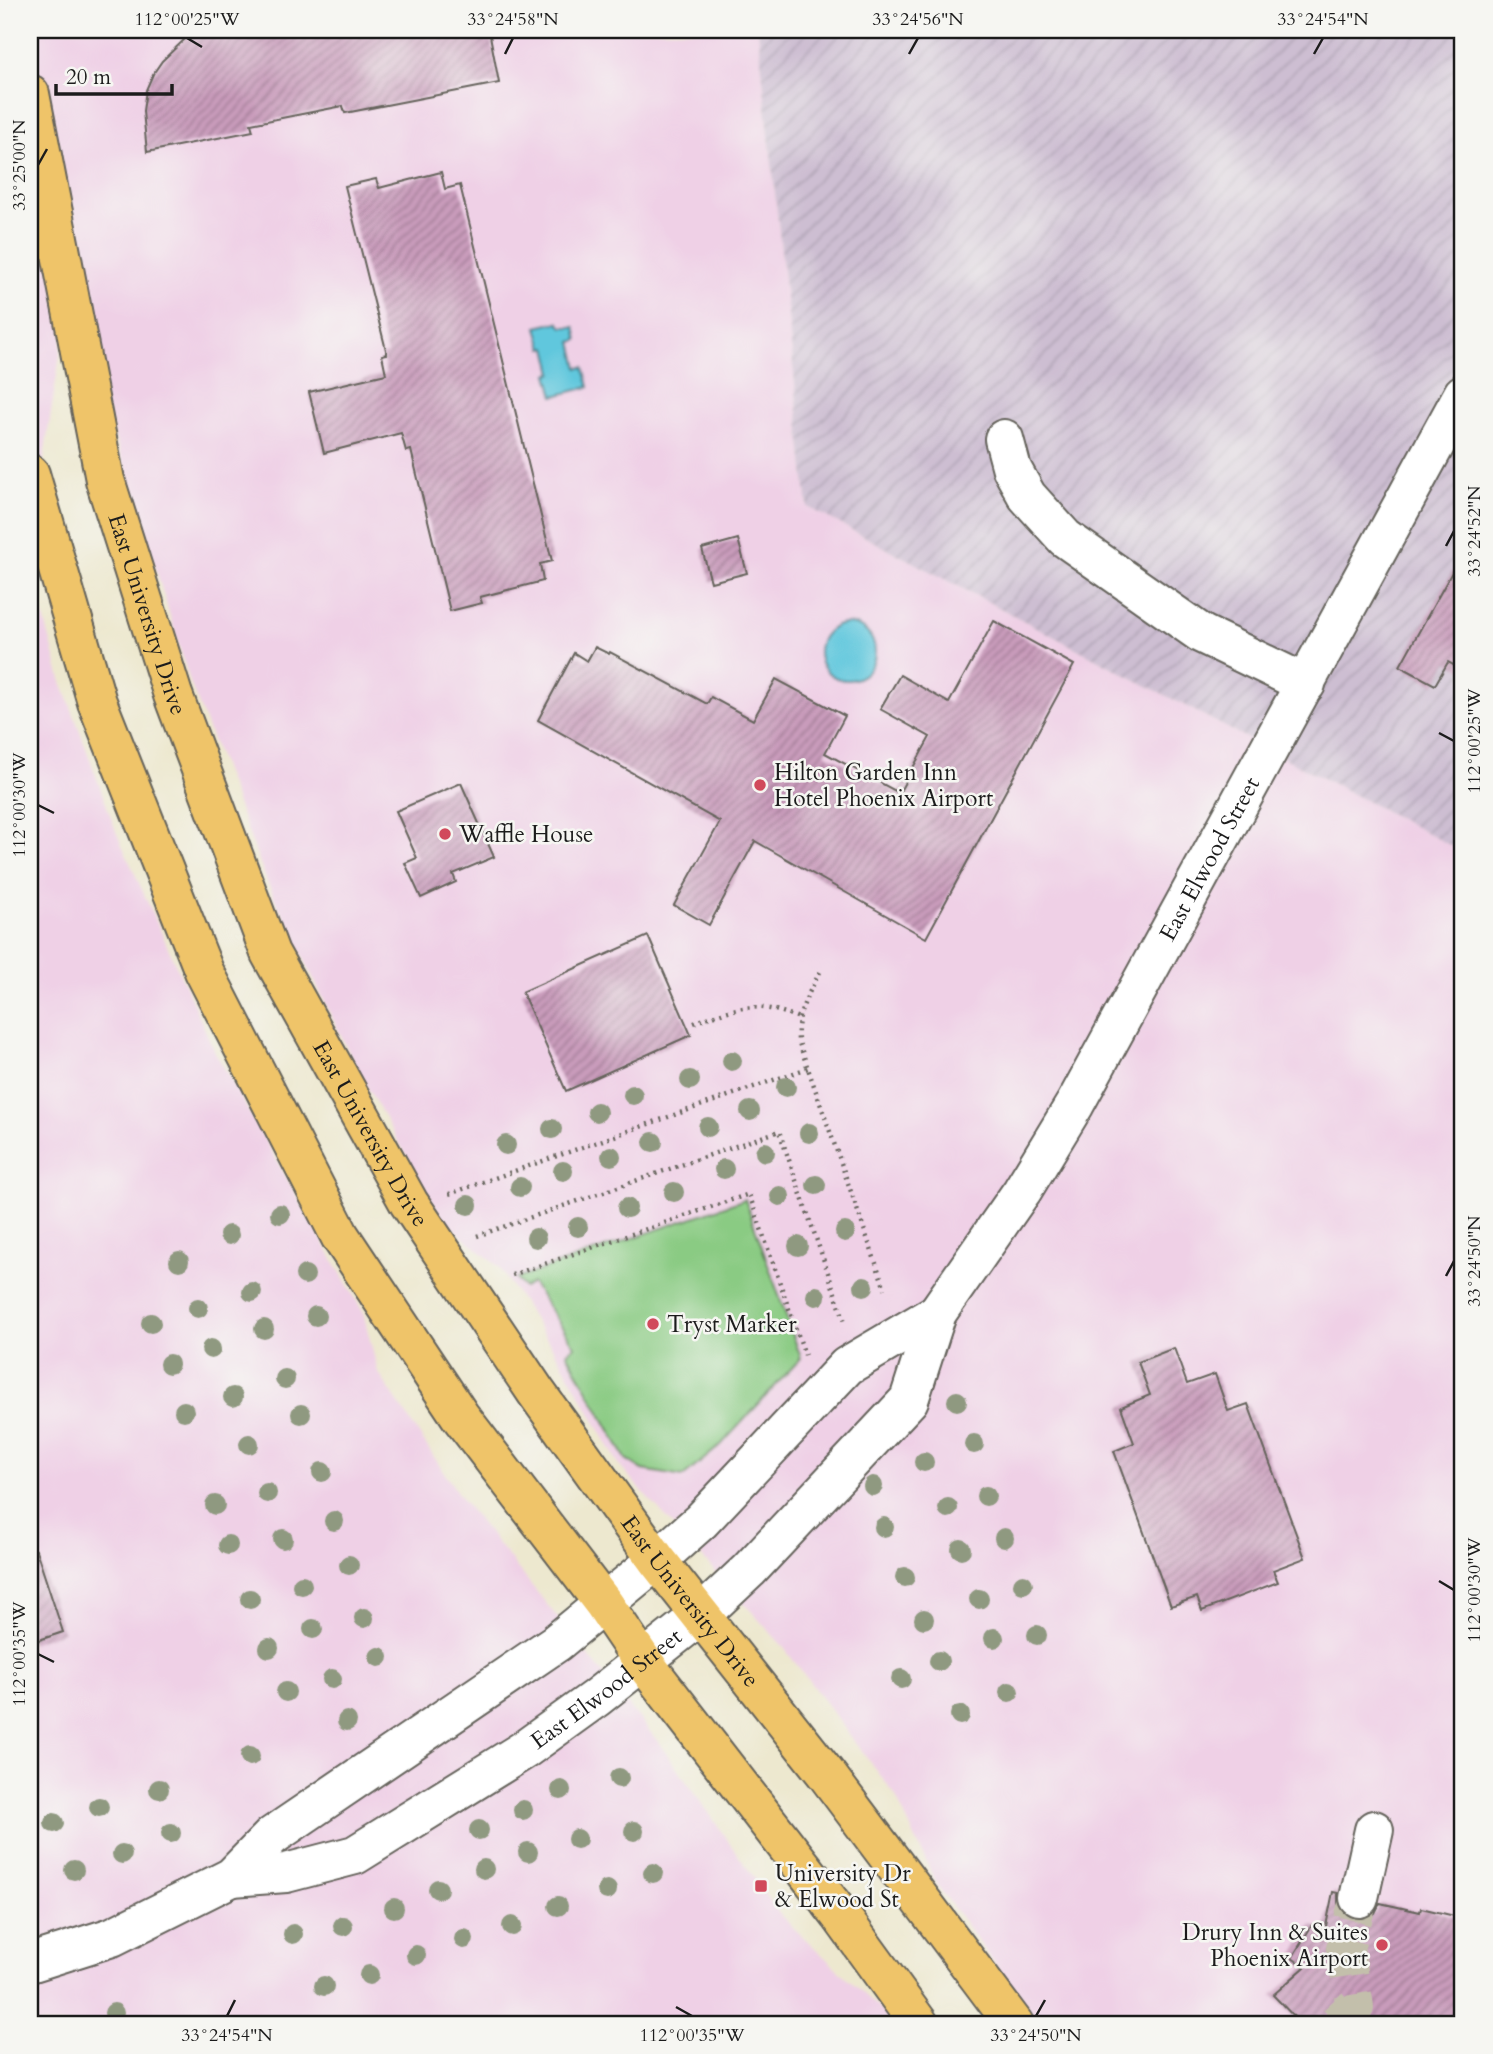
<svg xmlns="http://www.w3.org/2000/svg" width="1493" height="2054" viewBox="0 0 1493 2054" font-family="Cardo,serif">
<defs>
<pattern id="industrial-furrows" width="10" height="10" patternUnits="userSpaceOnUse" patternTransform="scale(1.75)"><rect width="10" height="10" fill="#cdbed2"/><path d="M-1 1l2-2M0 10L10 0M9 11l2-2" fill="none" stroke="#afa3b4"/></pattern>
<pattern id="building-hatch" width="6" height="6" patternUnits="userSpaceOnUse" patternTransform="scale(1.75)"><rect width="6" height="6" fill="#c99bbb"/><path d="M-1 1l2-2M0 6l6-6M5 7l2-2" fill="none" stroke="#a27e97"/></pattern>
</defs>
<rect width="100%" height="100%" fill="#f6f6f2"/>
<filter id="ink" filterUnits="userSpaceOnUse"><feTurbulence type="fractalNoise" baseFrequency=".0143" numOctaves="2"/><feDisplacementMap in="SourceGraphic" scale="14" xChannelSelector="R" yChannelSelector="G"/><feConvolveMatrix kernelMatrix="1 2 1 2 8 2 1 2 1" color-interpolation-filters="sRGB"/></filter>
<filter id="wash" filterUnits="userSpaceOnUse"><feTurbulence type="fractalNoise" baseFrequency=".00686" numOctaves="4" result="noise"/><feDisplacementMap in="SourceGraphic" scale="28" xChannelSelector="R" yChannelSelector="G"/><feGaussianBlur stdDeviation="1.57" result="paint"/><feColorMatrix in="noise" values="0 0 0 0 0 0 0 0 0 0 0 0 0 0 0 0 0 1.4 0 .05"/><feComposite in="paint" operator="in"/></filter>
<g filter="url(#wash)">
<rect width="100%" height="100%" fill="#ede8cf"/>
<g fill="#efd0e6">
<polygon points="30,30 758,30 808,507 1463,852 1463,2024 1039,2024 937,1885 895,1795 781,1644 621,1468 560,1359 499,1267 443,1220 359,1073 268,884 191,685 131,488 69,297 30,548"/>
<polygon points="30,567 61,679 117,834 215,1052 363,1312 378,1372 463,1501 660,1744 781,1916 896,2024 30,2024"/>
</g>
<polygon fill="url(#industrial-furrows)" points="758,30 1463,30 1463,852 808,507"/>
<polygon fill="#8acb83" stroke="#537450" stroke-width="2" points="745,1199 801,1358 721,1445 683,1477 643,1470 626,1459 567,1353 575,1346 532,1283 524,1288 516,1279"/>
<g fill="#60c7dd" stroke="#3e727c" stroke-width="2">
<polygon points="558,322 563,327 575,327 578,340 572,342 578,368 584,367 589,387 554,396 548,374 553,373 547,347 543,348 537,327"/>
<circle cx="847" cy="652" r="28"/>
</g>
<g id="blocks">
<g fill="url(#building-hatch)">
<polygon points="182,30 489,30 499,83 345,113 343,106 251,124 253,131 147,152 143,111 146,90 153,74 162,61 184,40"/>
<polygon points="441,172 445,189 460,185 552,561 540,564 543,581 480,597 482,603 450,611 411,450 406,451 401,433 324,453 309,392 386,374 382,355 387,354 345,186 376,179 379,188"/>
<polygon points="738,539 747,573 711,582 702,549"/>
<polygon points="1463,552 1463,670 1448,662 1435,685 1400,666"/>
<polygon points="994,621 1074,665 926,938 755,841 709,925 674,905 720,822 538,720 574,653 587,661 595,647 609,654 610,652 707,704 711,697 753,720 776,679 845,716 825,753 899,793 930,737 880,709 900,675 949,703"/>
<polygon points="461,783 494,857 453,874 456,882 421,898 405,863 417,858 396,811"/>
<polygon points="648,936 691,1035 566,1091 522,992"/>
<polygon points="1174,1348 1187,1384 1215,1374 1228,1411 1248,1404 1305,1558 1273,1570 1278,1582 1202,1611 1197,1597 1171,1606 1114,1451 1134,1443 1121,1407 1150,1395 1138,1362"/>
<polygon points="36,1550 63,1632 30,1643 30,1551"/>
<polygon points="1333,1892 1338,1893 1338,1904 1344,1914 1355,1919 1365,1919 1375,1913 1380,1903 1420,1912 1421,1908 1463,1918 1463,2024 1301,2024 1273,1995 1305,1967 1292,1958 1312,1925 1325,1931"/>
</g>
</g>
</g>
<g filter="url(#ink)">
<use href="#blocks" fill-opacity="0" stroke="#65635b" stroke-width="2"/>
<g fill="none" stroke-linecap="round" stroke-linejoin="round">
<polyline stroke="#c3bfab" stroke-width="38" stroke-dasharray="38 19" stroke-linecap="butt" points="1336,2024 1355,2007 1345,1948 1359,1898"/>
<g stroke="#65635b" stroke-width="42">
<g id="minor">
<polyline points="1004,439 1012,469 1027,496 1065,538 1202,634 1306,684"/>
<path id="s1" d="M232,1877L286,1873L355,1855L524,1750L596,1698L701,1615L749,1570L909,1400L937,1313L1022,1191L1075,1104L1463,394"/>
<polyline points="1359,1898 1374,1830"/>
<polyline points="30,1963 112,1937 232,1877 272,1836 556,1643 657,1560 701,1521 847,1366 937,1313"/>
</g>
</g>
<g stroke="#65635b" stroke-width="42">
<g id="major">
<path id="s2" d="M30,94L105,480L173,695L270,953L409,1203L536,1392L657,1560L827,1775L1014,2024"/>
<polyline points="30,474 97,702 204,971 340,1236 460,1416 604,1604 642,1660 840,1915 919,2024"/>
</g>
</g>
<g stroke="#65635b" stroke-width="4.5" stroke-dasharray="2 5" stroke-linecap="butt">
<path d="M820,972C808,995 796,1013 798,1040L885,1289"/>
<path d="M694,1023C736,1007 755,1000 799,1018"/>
<polyline points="449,1194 808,1068"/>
<polyline points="477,1236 779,1131 845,1322"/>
<polyline points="512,1275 749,1194 805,1355"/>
</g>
<use href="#minor" stroke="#fff" stroke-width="38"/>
<use href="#major" stroke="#efc469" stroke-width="38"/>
</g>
<g fill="#8f9980">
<circle cx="732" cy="1061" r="10"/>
<circle cx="690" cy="1080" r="10"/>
<circle cx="786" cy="1087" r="10"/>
<circle cx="633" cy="1095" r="10"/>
<circle cx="750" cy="1111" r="10"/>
<circle cx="597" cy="1112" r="10"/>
<circle cx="708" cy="1127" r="10"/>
<circle cx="552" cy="1129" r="10"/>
<circle cx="809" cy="1133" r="10"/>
<circle cx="653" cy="1142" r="10"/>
<circle cx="506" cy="1145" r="10"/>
<circle cx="765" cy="1152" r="10"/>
<circle cx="611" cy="1156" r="10"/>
<circle cx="724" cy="1169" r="10"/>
<circle cx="563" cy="1171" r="10"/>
<circle cx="816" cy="1185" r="10"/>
<circle cx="520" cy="1187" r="10"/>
<circle cx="674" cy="1192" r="10"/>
<circle cx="780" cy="1196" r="10"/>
<circle cx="468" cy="1205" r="10"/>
<circle cx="627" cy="1208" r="10"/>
<circle cx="280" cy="1214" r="10"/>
<circle cx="578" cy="1227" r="10"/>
<circle cx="845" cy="1232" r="10"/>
<circle cx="229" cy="1235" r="10"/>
<circle cx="536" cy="1238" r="10"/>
<circle cx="798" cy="1246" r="10"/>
<circle cx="179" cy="1261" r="10"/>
<circle cx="305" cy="1275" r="10"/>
<circle cx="864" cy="1286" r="10"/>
<circle cx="252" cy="1292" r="10"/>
<circle cx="816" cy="1296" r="10"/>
<circle cx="198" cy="1308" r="10"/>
<circle cx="316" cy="1316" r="10"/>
<circle cx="151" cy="1323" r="10"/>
<circle cx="264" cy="1329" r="10"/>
<circle cx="211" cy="1349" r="10"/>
<circle cx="169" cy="1364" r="10"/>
<circle cx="285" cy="1379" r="10"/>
<circle cx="233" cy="1397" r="10"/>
<circle cx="957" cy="1401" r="10"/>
<circle cx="184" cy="1411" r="10"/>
<circle cx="301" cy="1414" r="10"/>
<circle cx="249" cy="1444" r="10"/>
<circle cx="974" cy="1444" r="10"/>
<circle cx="924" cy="1462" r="10"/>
<circle cx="322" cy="1472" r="10"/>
<circle cx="873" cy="1486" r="10"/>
<circle cx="267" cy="1493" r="10"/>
<circle cx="986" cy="1496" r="10"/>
<circle cx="215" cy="1505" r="10"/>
<circle cx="948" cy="1508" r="10"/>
<circle cx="334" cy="1521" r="10"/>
<circle cx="884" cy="1527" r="10"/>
<circle cx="1004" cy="1538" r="10"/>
<circle cx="283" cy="1539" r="10"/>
<circle cx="228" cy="1545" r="10"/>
<circle cx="961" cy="1549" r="10"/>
<circle cx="349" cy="1565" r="10"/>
<circle cx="905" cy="1577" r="10"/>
<circle cx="1023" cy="1584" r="10"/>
<circle cx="302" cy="1585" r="10"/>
<circle cx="250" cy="1599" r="10"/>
<circle cx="979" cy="1599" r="10"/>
<circle cx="364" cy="1618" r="10"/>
<circle cx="924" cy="1619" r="10"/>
<circle cx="313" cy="1629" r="10"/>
<circle cx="1037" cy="1635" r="10"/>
<circle cx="994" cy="1638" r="10"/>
<circle cx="269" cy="1648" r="10"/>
<circle cx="379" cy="1657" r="10"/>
<circle cx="939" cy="1661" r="10"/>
<circle cx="332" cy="1679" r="10"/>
<circle cx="901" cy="1679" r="10"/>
<circle cx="286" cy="1692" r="10"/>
<circle cx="1009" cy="1692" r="10"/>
<circle cx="960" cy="1715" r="10"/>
<circle cx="347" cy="1721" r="10"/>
<circle cx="250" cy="1756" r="10"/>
<circle cx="619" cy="1778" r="10"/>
<circle cx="159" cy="1789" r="10"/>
<circle cx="561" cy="1790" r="10"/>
<circle cx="99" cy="1807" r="10"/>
<circle cx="523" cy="1810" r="10"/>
<circle cx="54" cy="1823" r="10"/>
<circle cx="479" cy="1830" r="10"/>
<circle cx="634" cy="1831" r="10"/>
<circle cx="171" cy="1833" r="10"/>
<circle cx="577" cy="1839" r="10"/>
<circle cx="528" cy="1852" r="10"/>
<circle cx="122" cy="1854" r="10"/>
<circle cx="484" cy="1869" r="10"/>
<circle cx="74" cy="1870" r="10"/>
<circle cx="653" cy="1873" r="10"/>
<circle cx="438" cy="1889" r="10"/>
<circle cx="607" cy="1890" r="10"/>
<circle cx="558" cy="1906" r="10"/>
<circle cx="394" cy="1908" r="10"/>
<circle cx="343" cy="1926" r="10"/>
<circle cx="512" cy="1926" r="10"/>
<circle cx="293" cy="1934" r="10"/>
<circle cx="464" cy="1939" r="10"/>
<circle cx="416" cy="1955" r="10"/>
<circle cx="369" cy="1975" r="10"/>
<circle cx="324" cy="1986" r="10"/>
<circle cx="114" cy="2013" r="10"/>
</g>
</g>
<path fill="none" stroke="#1c1c1c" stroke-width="2.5" d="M187,38L202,47M505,54L513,38M909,54L918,38M1314,54L1323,38M38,165L47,149M1446,546L1454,531M1439,733L1454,741M38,805L54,813M1446,1276L1454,1261M1439,1581L1454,1590M38,1654L54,1662M676,2007L692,2016M227,2016L235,2000M1036,2016L1045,2000"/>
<g fill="#d1495b" stroke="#f6f6f2" stroke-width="2.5">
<circle cx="760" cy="785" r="7"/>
<circle cx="445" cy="834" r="7"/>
<circle cx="653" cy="1324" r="7"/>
<rect x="754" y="1879" width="14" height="14" rx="3.5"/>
<circle cx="1382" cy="1945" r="7"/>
</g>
<g text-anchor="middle" stroke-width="5" stroke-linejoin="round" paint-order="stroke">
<g font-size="23" fill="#1c1c1c" stroke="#f6f6f2">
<text dy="8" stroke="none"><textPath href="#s2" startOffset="534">East University Drive</textPath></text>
<text dy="8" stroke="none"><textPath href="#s1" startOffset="1468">East Elwood Street</textPath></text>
<text dy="8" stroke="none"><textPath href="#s2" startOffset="1101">East University Drive</textPath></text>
<text dy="8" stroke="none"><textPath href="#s2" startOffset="1668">East University Drive</textPath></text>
<text dy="8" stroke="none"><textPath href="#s1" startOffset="427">East Elwood Street</textPath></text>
</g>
<g font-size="23" fill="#1c1c1c" stroke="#f6f6f2" text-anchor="start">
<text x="774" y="780">Hilton Garden Inn<tspan x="774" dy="26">Hotel Phoenix Airport</tspan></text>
<text x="459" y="842">Waffle House</text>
<text x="667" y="1332">Tryst Marker</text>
<text x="775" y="1881">University Dr<tspan x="775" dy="26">&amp; Elwood St</tspan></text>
<text x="1368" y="1940" text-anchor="end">Drury Inn &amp; Suites<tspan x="1368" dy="26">Phoenix Airport</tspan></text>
</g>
</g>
<rect width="1493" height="2054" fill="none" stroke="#f6f6f2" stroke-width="77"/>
<path d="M56 84v10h116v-10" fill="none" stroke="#1c1c1c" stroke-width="3.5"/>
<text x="66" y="84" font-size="21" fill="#1c1c1c" stroke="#f6f6f2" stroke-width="5" paint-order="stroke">20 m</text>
<rect x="38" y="38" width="1416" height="1978" fill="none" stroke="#1c1c1c" stroke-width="2.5"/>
<g font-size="18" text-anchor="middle" fill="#1c1c1c">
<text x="187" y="25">112°00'25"W</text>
<text x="513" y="25">33°24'58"N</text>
<text x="918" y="25">33°24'56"N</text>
<text x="1323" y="25">33°24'54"N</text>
<text transform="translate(19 165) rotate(-90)" y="6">33°25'00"N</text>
<text transform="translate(1474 531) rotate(-90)" y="6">33°24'52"N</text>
<text transform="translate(1474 741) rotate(-90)" y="6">112°00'25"W</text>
<text transform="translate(19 805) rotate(-90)" y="6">112°00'30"W</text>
<text transform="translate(1474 1261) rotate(-90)" y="6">33°24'50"N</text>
<text transform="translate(1474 1590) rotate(-90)" y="6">112°00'30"W</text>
<text transform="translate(19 1654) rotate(-90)" y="6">112°00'35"W</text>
<text x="227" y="2041">33°24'54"N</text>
<text x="692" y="2041">112°00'35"W</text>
<text x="1036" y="2041">33°24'50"N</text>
</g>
</svg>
